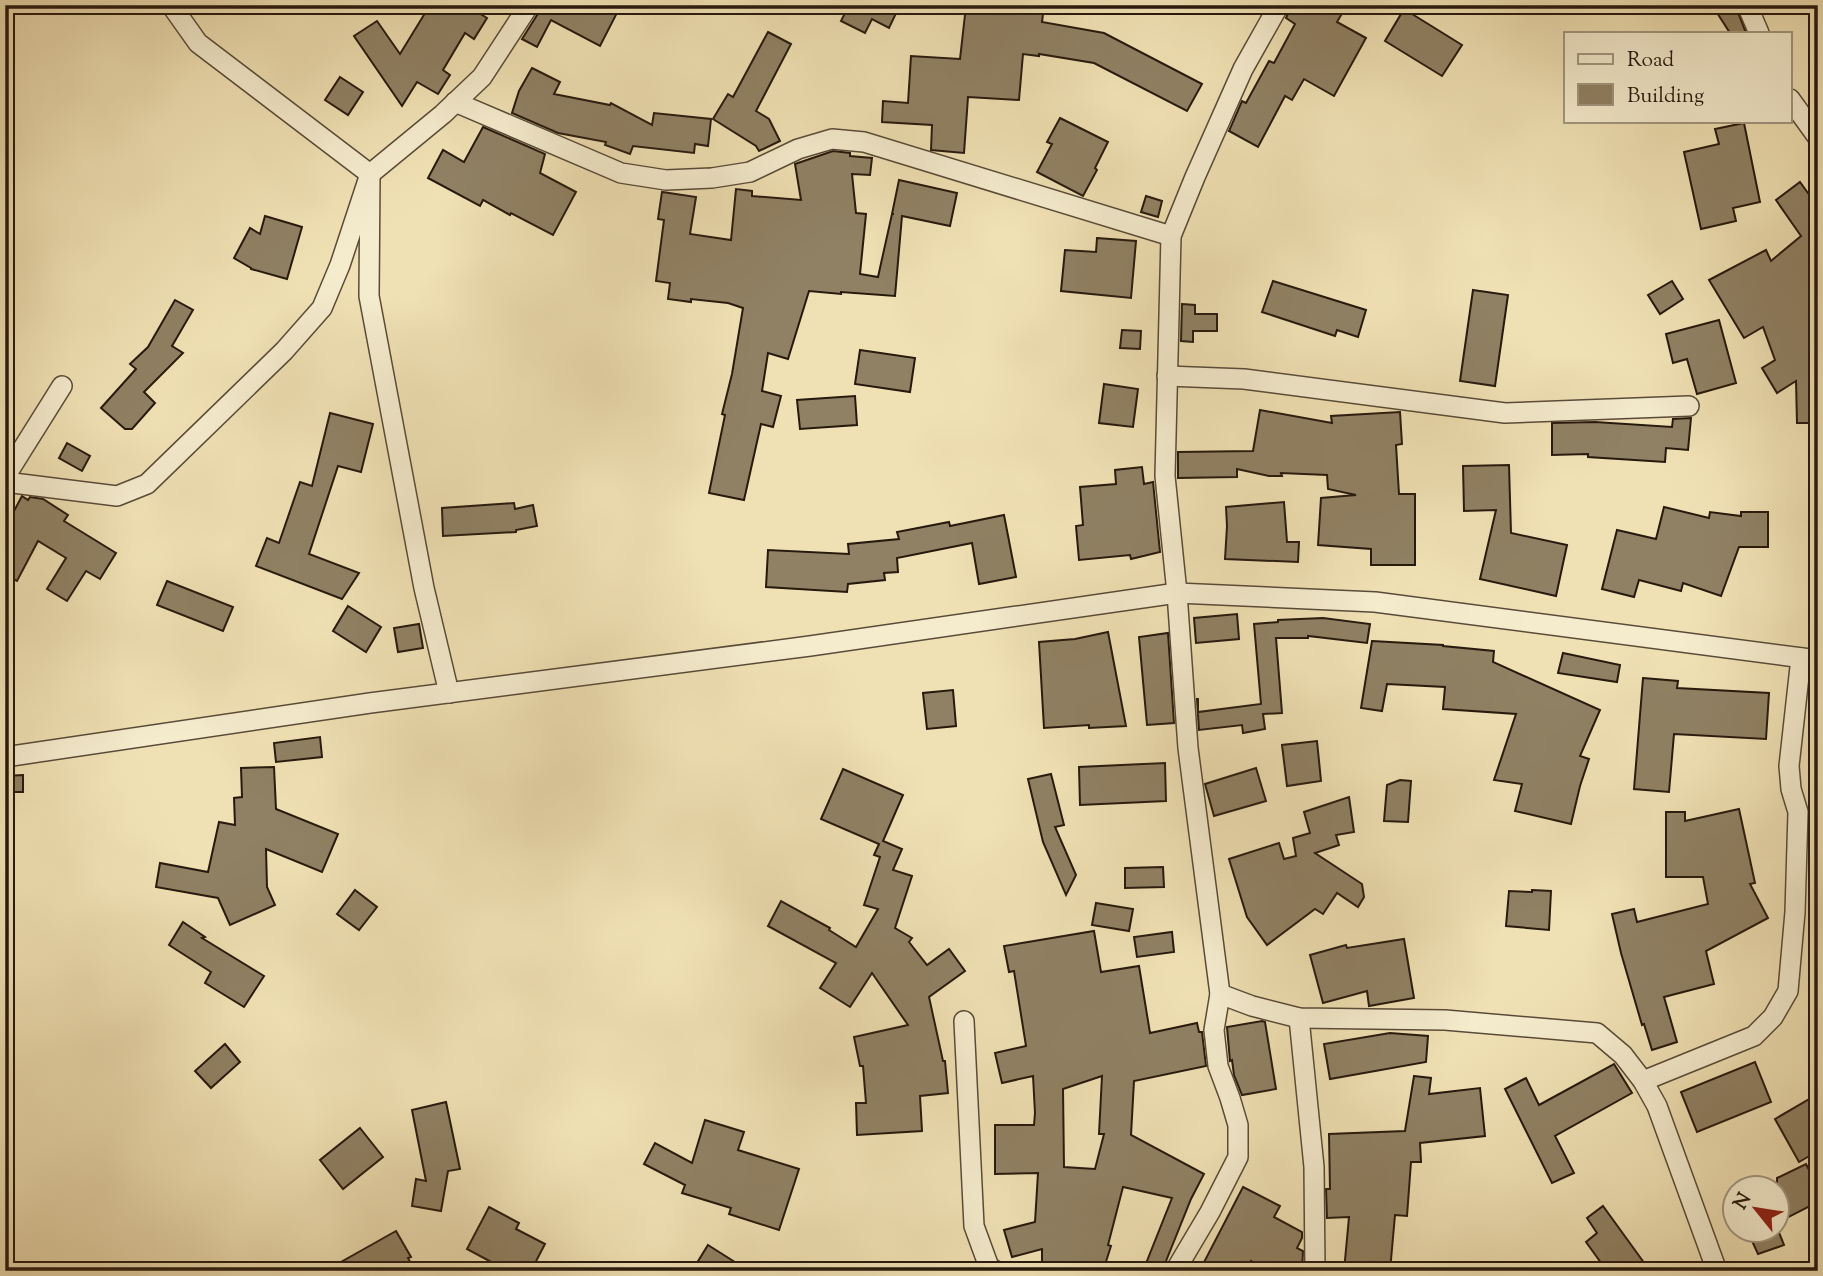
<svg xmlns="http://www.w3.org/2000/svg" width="1823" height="1276" viewBox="0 0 1823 1276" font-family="'Sorts Mill Goudy',serif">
<rect width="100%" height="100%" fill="#f0e1b4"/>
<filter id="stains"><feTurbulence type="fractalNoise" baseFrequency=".00286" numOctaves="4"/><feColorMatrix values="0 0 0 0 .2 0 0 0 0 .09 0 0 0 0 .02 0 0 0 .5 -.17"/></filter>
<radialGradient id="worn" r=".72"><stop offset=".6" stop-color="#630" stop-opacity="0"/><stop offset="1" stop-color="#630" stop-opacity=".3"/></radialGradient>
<g fill="#908164" stroke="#27190e" stroke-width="2" fill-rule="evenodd">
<polygon points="430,5 466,5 487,18 474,39 465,33 443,70 450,75 438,94 417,82 402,106 354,36 377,21 400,54"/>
<polygon points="541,5 621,5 600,46 551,20 537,47 522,39 539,12"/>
<polygon points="844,5 900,5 889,28 872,19 865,33 841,21 848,7"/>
<polygon points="1292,5 1347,5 1337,22 1366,38 1334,96 1304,79 1292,100 1285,96 1258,147 1229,131 1242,101 1246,103 1269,61 1274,63 1295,24 1286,18"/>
<polygon points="1712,5 1735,5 1746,33 1730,33"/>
<polygon points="966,6 1043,14 1042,22 1104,33 1202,84 1187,111 1094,63 1039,54 1039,56 1023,54 1019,100 968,97 964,153 931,150 932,125 882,122 883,101 908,103 911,56 960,59"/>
<polygon points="1404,9 1462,45 1442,76 1385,41"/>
<polygon points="768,32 791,44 756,111 769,119 780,141 759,151 756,146 713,119 728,94 733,97"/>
<polygon points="532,68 560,82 554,94 610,105 611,103 652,125 654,113 711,119 708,146 695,144 694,153 633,146 630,154 605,145 606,142 558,133 512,113 519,91"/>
<polygon points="340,77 363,92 348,115 325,100"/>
<polygon points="1060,118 1108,142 1095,168 1097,170 1083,196 1037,172 1052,144 1047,142"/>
<polygon points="1744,123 1760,202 1733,208 1736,221 1701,229 1684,152 1719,144 1715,129"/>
<polygon points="483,127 545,154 540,173 576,192 553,235 511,213 510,215 483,200 480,206 428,178 443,150 464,162"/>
<polygon points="833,151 850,153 850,156 872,158 870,175 852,174 856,213 866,214 860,274 878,277 892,214 894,214 892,214 899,180 957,193 950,226 902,216 895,296 841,292 841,294 809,291 788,359 768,353 762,391 781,396 773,427 761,424 744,500 709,493 725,415 722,414 732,374 743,308 728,303 691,299 691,302 668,299 670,283 656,281 664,220 658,219 662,192 696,197 690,234 731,240 736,189 752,191 752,196 801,200 795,164"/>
<polygon points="1800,182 1818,207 1818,423 1797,423 1796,381 1777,393 1762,368 1775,360 1763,327 1744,338 1709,280 1766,250 1771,261 1801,236 1776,200"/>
<polygon points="1146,196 1162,201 1158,217 1141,212"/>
<polygon points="265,216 302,227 287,279 251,269 251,268 234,258 250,228 260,234"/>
<polygon points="1097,238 1136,241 1131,298 1061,291 1065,250 1096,252"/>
<polygon points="1273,281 1366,310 1358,337 1337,330 1335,336 1262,312"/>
<polygon points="1672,281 1683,299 1660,314 1648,295"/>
<polygon points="1473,290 1508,295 1495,386 1460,381"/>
<polygon points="175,300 193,310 172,346 183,353 144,392 155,403 132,429 125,429 101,408 136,369 130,364 148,347"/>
<polygon points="1182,304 1195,305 1195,314 1217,314 1217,331 1193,331 1193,342 1181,341"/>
<polygon points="1719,320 1736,383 1697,394 1687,359 1673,363 1666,334"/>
<polygon points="1122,330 1141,331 1140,349 1120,348"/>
<polygon points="860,350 915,358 910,392 855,384"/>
<polygon points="1104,384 1138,389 1133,427 1099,423"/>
<polygon points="855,396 857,425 800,429 797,400"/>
<polygon points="1260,410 1332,423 1331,416 1400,412 1402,444 1396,445 1399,494 1415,494 1415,565 1371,565 1371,549 1318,545 1321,498 1356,495 1328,489 1327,475 1281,473 1282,476 1269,476 1237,469 1237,477 1178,478 1178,452 1253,451"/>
<polygon points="330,413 373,424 361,472 338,466 309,554 359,573 342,599 256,566 267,538 279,543 300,482 312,486"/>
<polygon points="1691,418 1688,450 1666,448 1665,462 1588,457 1588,454 1552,455 1552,423 1595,422 1672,427 1673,419"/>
<polygon points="67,443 90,456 82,471 59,458"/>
<polygon points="1509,465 1511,533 1567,545 1556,596 1480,579 1496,510 1464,511 1463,466"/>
<polygon points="1142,467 1144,484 1153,482 1160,552 1131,559 1130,555 1079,560 1076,526 1083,525 1080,487 1116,484 1115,470"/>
<polygon points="22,496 28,500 30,497 43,499 68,515 64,521 116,553 100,579 86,571 67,601 47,589 66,558 38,541 17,581 5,575 5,528"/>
<polygon points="1284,502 1287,542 1299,542 1298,562 1225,559 1227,526 1226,507"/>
<polygon points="514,503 515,509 533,505 537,526 516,530 516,532 443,536 442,508"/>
<polygon points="1664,507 1709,518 1710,512 1741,516 1741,512 1768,512 1768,547 1739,547 1721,596 1683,583 1681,591 1639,580 1634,597 1602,589 1617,530 1656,539"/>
<polygon points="1004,515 1016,577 979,584 972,543 897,558 898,572 884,573 885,580 848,584 847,592 766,587 768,550 849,554 848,544 899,539 897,532 949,522 950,526"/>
<polygon points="167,581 233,607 223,631 157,605"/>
<polygon points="348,606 381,627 366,652 333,631"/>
<polygon points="1237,614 1239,639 1196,643 1194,618"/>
<polygon points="1323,618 1370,624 1367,643 1308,636 1308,638 1276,638 1282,713 1263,714 1265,729 1243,733 1242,725 1199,730 1197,699 1198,699 1198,712 1261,704 1254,624 1278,622 1278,620"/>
<polygon points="419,624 423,648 398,652 394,628"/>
<polygon points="1108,632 1126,726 1089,728 1089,725 1044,728 1039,642 1075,639"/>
<polygon points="1168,633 1174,723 1147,725 1139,637"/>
<polygon points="1372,641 1443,645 1443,646 1494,651 1493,662 1600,710 1580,756 1589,759 1580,786 1571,824 1515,811 1522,784 1494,780 1516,714 1443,709 1445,687 1387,684 1382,711 1361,708"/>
<polygon points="1563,653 1620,665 1617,682 1558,673"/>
<polygon points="1643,678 1678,681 1677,688 1769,693 1766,739 1674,734 1669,792 1634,789"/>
<polygon points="953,690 956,726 927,729 923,693"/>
<polygon points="320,737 322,757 276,762 274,743"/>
<polygon points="1317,741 1321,781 1287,786 1282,745"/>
<polygon points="1165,763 1166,801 1080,805 1079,767"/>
<polygon points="274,767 276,809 338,834 322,872 266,849 267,887 275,905 230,925 218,898 156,887 160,863 208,872 219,822 235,825 234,798 242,797 241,768"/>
<polygon points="1256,768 1266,801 1214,816 1205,784"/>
<polygon points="843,769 903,795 883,841 902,849 893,870 912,876 895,928 912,938 909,942 927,965 949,949 965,971 929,997 943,1061 945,1061 948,1093 920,1096 922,1131 857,1135 856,1103 866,1103 863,1066 860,1066 854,1037 908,1025 872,973 850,1007 820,988 836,963 768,926 781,901 830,928 829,930 856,947 878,909 864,905 880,857 874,855 879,844 821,819"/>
<polygon points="1051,774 1064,825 1055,827 1076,875 1066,895 1043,842 1028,779"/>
<polygon points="23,775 23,792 5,792 5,776"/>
<polygon points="1400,780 1411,781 1408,822 1384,821 1387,785"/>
<polygon points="1349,797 1354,832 1336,835 1339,845 1315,853 1362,884 1364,897 1358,907 1337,893 1323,914 1315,909 1267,945 1247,917 1229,859 1279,843 1284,859 1296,856 1293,838 1310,833 1304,812"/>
<polygon points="1739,809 1755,883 1750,884 1768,918 1706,951 1714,984 1664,997 1677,1042 1652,1050 1644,1024 1642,1025 1621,953 1612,914 1634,909 1637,922 1708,904 1703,877 1666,877 1666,812 1685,812 1685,821"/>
<polygon points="1163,867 1164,887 1125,888 1125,868"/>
<polygon points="355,890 377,907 359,930 337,914"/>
<polygon points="1532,890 1551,891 1549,930 1506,926 1509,891 1532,892"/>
<polygon points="1096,903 1133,909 1129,931 1092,925"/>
<polygon points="183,922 205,937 202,938 264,976 244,1007 205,983 211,972 169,945"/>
<path d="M1094,931L1101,972L1139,966L1150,1033L1197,1023L1199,1032H1202L1206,1066L1134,1081L1131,1135L1204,1174L1191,1199L1162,1271H1143L1172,1198L1123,1187L1108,1245L1111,1246L1103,1271H1042V1249L1012,1257L1004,1230L1035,1222L1038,1173L995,1174V1125H1034L1035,1113L1033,1076L1002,1083L995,1053L1026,1046L1014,971L1009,972L1004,946ZM1102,1076L1099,1134H1104L1095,1169L1064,1167L1063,1089Z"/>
<polygon points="1172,932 1174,952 1137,957 1134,937"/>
<polygon points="1404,939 1414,998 1369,1006 1367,991 1323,1003 1310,955 1346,945 1347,948"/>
<polygon points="1262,1021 1265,1022 1276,1089 1242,1095 1234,1075 1232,1060 1230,1061 1227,1027"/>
<polygon points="1390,1033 1428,1036 1426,1062 1330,1079 1324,1044"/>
<polygon points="225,1044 240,1062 211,1088 195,1071"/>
<polygon points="1755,1062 1771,1102 1697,1132 1681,1092"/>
<polygon points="1614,1064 1632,1093 1555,1136 1574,1173 1552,1183 1505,1089 1526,1078 1539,1105"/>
<polygon points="1414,1076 1431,1078 1429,1094 1480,1088 1485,1136 1420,1143 1421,1162 1411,1162 1407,1216 1395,1215 1390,1271 1344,1271 1349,1217 1327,1218 1326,1189 1330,1189 1329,1134 1405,1131"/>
<polygon points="1818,1094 1818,1151 1799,1162 1775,1119"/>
<polygon points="446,1102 460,1169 448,1171 441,1211 412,1206 416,1179 426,1181 412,1110"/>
<polygon points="705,1120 744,1132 738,1150 799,1169 779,1230 729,1214 731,1208 682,1193 685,1185 644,1164 655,1143 692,1163"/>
<polygon points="360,1128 383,1157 343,1189 320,1160"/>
<polygon points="1806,1164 1818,1187 1818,1202 1777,1223 1777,1178"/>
<polygon points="1243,1187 1280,1206 1274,1217 1302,1232 1302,1238 1297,1248 1303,1251 1302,1271 1268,1271 1251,1261 1246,1271 1211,1271 1202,1266"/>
<polygon points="1603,1206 1650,1271 1607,1271 1586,1242 1597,1233 1587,1218"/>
<polygon points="489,1207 519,1223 516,1229 545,1244 531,1271 508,1271 467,1249"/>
<polygon points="1747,1230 1778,1230 1784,1245 1758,1254"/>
<polygon points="396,1231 411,1257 408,1258 415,1271 325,1271"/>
<polygon points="708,1245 749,1271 692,1271"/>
</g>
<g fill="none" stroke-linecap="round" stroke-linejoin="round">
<g stroke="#594b38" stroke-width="22">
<g id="minor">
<polyline points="171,5 198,43 370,174 369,296 424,588 449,693"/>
<polyline points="1279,5 1243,69 1195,177 1171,236 1165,476 1177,593 1188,748 1220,994 1252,1006 1299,1018 1445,1020 1597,1033 1623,1055 1643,1081 1657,1106 1717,1271"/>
<polyline points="1747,5 1759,33"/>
<polyline points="1790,99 1816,135"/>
<polyline points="455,102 621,173 666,180 712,178 750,172 798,149 832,139 864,142 1171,236"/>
<polyline points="1167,376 1244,379 1505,413 1689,406"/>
<polyline points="5,477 62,386"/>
<polyline points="5,482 117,496 147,484 284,351 322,308 340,265 370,174 443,114 482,77 529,5"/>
<polyline points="5,757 370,703 810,646 1177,593 1375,602 1818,660"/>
<polyline points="1299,1018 1314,1167 1315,1271"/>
<polyline points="964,1021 974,1226 989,1267 996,1271"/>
<polyline points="1643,1081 1754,1036 1773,1017 1788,991 1795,912 1798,812 1791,789 1789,766 1801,658"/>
<polyline points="1175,1271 1210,1212 1238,1157 1238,1125 1230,1098 1218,1066 1214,1030 1220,994"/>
</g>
</g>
<use href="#minor" stroke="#f5ecce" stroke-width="19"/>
</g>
<rect width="1823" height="1276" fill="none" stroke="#f0e1b4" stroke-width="28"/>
<rect x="7" y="7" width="1809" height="1262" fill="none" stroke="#27190e" stroke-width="3.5"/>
<rect x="14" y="14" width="1795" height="1248" fill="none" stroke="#27190e" stroke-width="2"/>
<rect x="1564" y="32" width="228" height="91" fill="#f5ecce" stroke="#a39881" stroke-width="2"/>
<rect x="1578" y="54" width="35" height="10" fill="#f5ecce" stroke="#a39881" stroke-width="2"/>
<text x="1627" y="66" font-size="21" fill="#27190e">Road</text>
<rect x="1578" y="84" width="35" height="21" fill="#908164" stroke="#a39881" stroke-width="2"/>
<text x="1627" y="102" font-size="21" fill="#27190e">Building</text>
<g transform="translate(1756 1209) rotate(300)"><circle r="33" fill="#f5ecce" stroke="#a39881" stroke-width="2"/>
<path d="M0-5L12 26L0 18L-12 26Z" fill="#8f2418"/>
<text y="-10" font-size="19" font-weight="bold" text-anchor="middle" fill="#27190e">N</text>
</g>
<rect width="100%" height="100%" filter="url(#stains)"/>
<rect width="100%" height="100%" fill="url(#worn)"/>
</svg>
